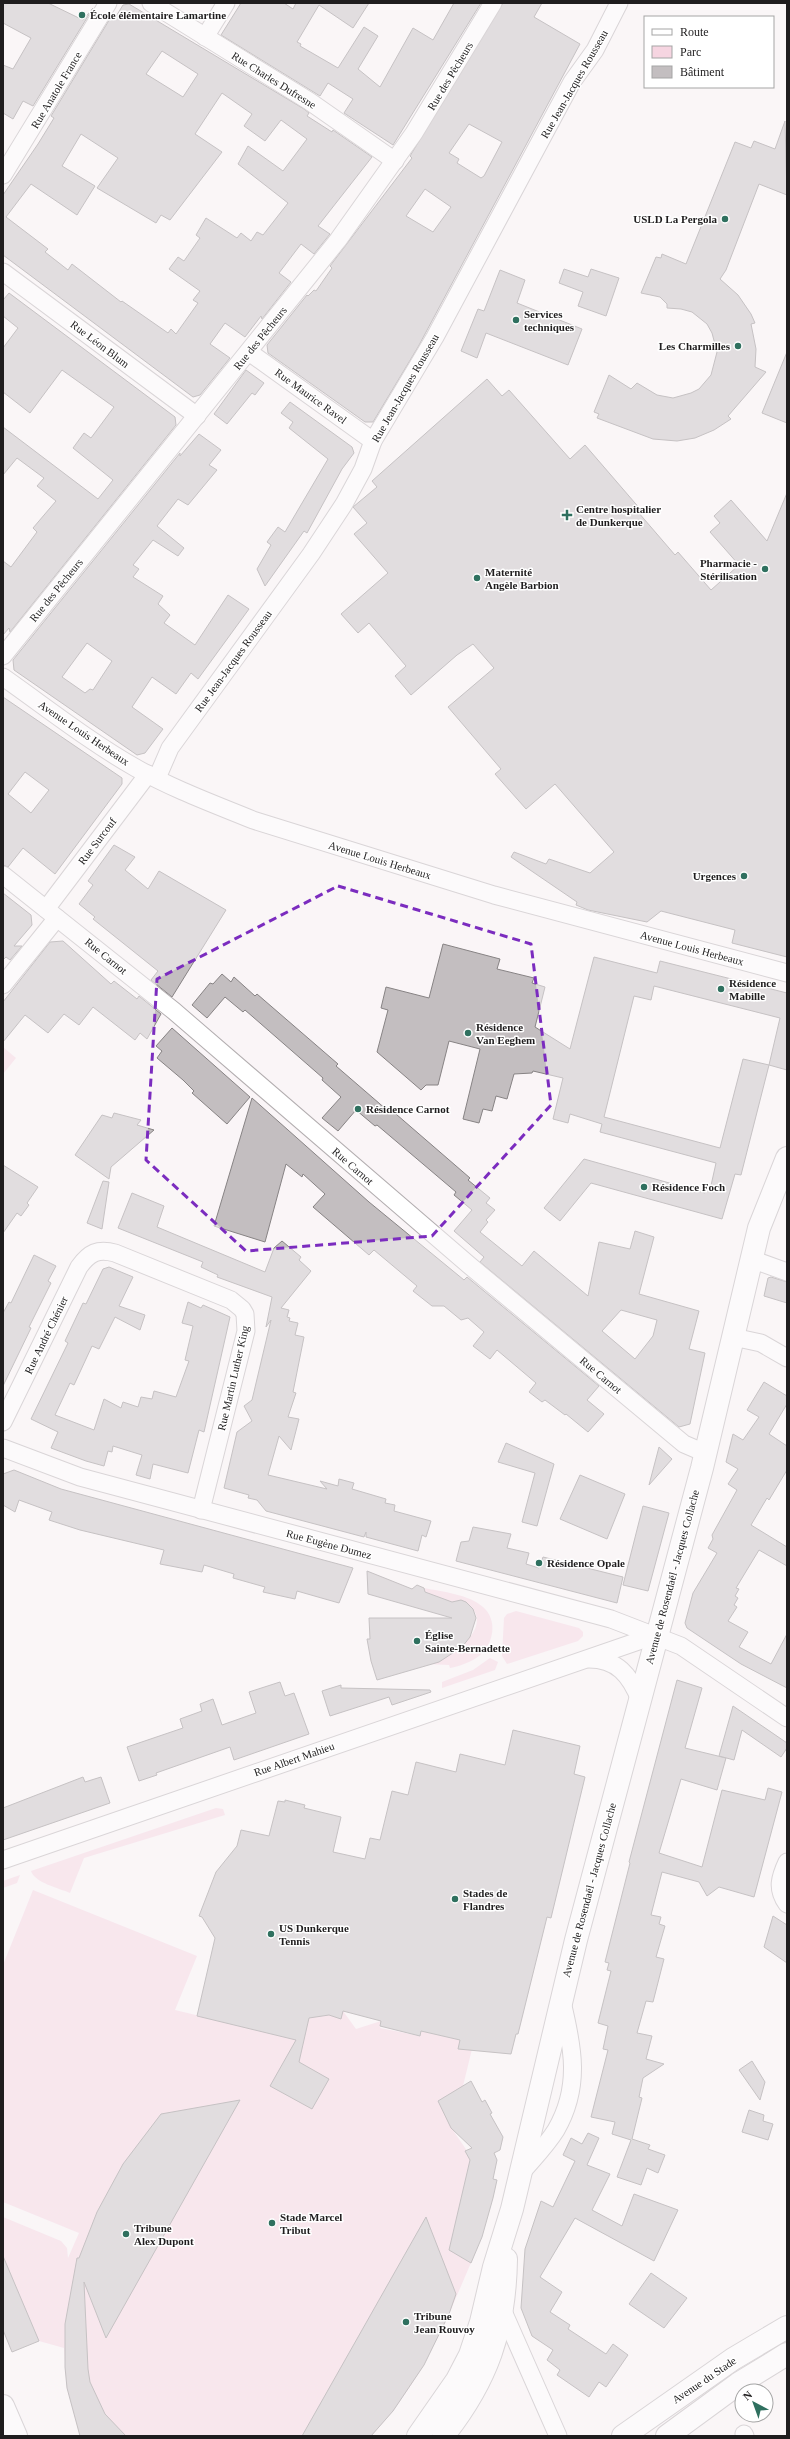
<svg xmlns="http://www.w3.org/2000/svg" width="790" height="2439" viewBox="0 0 790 2439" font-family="'Times New Roman',serif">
<rect width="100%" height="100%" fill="#faf5f7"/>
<g fill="#f6d5e1">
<polygon points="3,1047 16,1058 3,1074"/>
<path d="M424,1588C443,1592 468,1594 483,1607C498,1620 494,1644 479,1656C471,1662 460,1666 450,1668L449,1665L426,1664C448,1660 497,1628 468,1604C461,1598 458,1603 451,1602C443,1601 433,1595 425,1592Z"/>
<polygon points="516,1611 579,1628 583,1632 583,1636 578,1641 507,1664 502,1656 504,1618 507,1614"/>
<polygon points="490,1658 498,1662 495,1670 442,1688 442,1682 473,1670"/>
<path d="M216,1808L223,1809L225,1815L84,1858L70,1893C59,1888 35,1883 31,1871Z"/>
<polygon points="20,1875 17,1883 3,1888 3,1881"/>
<path d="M33,1890L197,1956L175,2010L303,2041L310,2012L343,2011L356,2029L381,2021L380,2028L420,2036L421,2031L460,2040L459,2047L472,2049L463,2086L446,2115C451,2133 467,2145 473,2164C476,2176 468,2230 467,2247L476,2251C448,2316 422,2384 371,2436H80L67,2388L64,2348L39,2341L11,2275L3,2278V2217L61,2241L67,2248L68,2258L79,2233L3,2202V1965Z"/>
</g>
<g fill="#c3bec0" stroke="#878384" fill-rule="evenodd">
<polygon points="3,3 48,3 83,20 93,8 33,106 23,101 13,119 3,113 3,65 13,69 31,38 3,23"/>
<polygon points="241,3 284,3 293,9 296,3 369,3 353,28 319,5 297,42 301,44 300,46 338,68 364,27 378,36 358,69 380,87 413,28 433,40 454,3 481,3 393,145 344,113 353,99 328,83 320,96 221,35"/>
<path d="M503,3H542L534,17L580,44L418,347L373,422H365L268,353L267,345L307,295L308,296L314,290L316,291L332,268L330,266L412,158L410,156ZM469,124L502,142L484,176L481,178L457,163L459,159L449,153ZM425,189L451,207L433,232L406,216Z"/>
<path d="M129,4L304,109L309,113L307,116L332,132L333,130L372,157L318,226L330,234L314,254L301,244L279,273L291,282L262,319L261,316L245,337L225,323L210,344L230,358L200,395L193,397L3,255V195L38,144L54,118L51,116L111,17L115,18L123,5ZM162,51L198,74L183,97L146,74ZM222,93L252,114L244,126L265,141L281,120L307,139L283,171L248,146L238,164L288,203L263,235L257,232L251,241L241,233L237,238L206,218L196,235L200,238L184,261L178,257L169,269L200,291L193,300L198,303L176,334L171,329L168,333L122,301L121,302L72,264L68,270L45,252L48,249L6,217L31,184L77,215L95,186L62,166L81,134L118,158L97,188L156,223L161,215L170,220L222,152L195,134Z"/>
<polygon points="785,121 787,195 759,184 726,270 720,279 738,295 751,314 755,323 751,324 756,349 755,367 766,372 728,416 731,419 714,430 695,438 677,441 653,439 597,418 599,414 594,412 609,375 631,389 637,383 657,395 673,398 691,393 699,389 711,375 717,352 712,333 707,324 692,312 681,309 667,308 667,304 660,297 641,293 656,257 661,258 662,254 686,264 735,142 751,148 754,141 775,149"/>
<polygon points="564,269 588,277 591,269 619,278 606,316 578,306 583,292 559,283"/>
<polygon points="500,270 525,280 517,303 582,329 568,365 486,333 477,358 461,351 478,309 484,311"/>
<polygon points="9,293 175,417 176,425 10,632 9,628 3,635 3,561 11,567 37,532 33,528 56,501 37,486 44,478 17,458 3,475 3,427 98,499 113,480 73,448 84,433 91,438 114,407 62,370 30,413 3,392 3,348 18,328 3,316 3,300"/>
<polygon points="787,352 787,423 762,413"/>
<polygon points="246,370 264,383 255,395 252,393 227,424 214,414"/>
<polygon points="487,379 502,396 509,390 570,459 585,445 641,510 638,512 675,555 678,552 711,590 739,565 710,532 720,523 714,516 731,500 767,541 787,493 787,957 732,943 735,930 661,911 647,922 588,910 576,905 577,902 511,857 514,852 546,864 549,859 590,873 614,852 555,784 526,809 495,774 501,769 448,707 494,668 473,644 457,655 411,695 395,676 406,666 369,623 358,633 341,614 388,573 354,534 367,523 353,507 377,487 372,481"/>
<polygon points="290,402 352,447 354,453 342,469 307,533 304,531 265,586 257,569 271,545 267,542 278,527 285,532 328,459 289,428 293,422 281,413"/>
<path d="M199,434L221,450L209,465L217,470L188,505L178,499L157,526L184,548L178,556L153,540L133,565L139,569L133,577L163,596L158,604L170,615L164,623L195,645L228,595L249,609L198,679L191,673L176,694L152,677L132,707L163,729L145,753L137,755L14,670L13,660L180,453V456ZM87,643L112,661L93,690L90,689L85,693L62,677Z"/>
<path d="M3,697L122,778V784L55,874L23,848L8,867L3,865ZM25,772L49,790L31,813L8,794Z"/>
<polygon points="114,845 135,857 125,870 148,889 159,871 226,910 172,997 151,980 158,971 93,919 95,917 79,904 93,885 88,881"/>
<polygon points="3,893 31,915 32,925 14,946 22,946 10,960 6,957 3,960"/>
<polygon points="63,941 111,984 114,981 137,999 139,996 161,1014 147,1039 140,1033 135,1040 93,1007 79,1025 64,1014 48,1033 25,1015 3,1042 3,1002 50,942"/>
<path d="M443,944L500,959L497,969L534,978L532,983L545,987L535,1027L570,1049L594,957L657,973L660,961L787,993V1070L769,1065L741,1175L735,1174L722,1219L591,1183L560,1221L544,1208L584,1159L705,1193L706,1189L710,1190L716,1163L600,1132L602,1124L570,1114L568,1123L553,1119L563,1078L533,1071L532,1073L514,1074L507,1099L496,1096L492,1111L483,1109L479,1123L463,1119L480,1049L449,1041L438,1085H426L421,1090L377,1052L388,1010L381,1008L386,987L429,998ZM654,986L780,1018L769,1065L743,1059L720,1148L604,1117L634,996L651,1000Z"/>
<path d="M222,974L231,982L234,977L255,996L257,994L338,1064L336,1066L387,1110L389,1108L470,1178L468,1180L490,1198L486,1203L495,1210L486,1220L488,1222L480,1232L522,1266L534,1251L588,1296L599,1242L630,1249L635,1231L654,1237L639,1294L699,1311L689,1349L705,1353L690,1424L679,1427L480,1262L484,1257L454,1231L472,1210L454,1195L456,1192L377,1125L375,1126L356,1110L338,1131L322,1118L341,1097L322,1080L323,1078L245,1010L243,1012L225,997L207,1018L192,1005L210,983L213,984ZM621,1310L657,1320L653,1336L635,1359L602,1331Z"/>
<polygon points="172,1028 250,1097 227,1124 192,1093 194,1091 183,1080 157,1058 162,1051 156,1046"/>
<polygon points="252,1098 369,1202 464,1280 467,1277 599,1386 587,1400 604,1414 588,1432 566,1414 565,1415 545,1400 542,1402 529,1392 536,1383 497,1350 490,1359 473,1346 484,1332 468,1318 461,1320 444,1306 432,1306 413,1291 417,1286 374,1250 369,1255 313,1207 325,1194 303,1174 302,1177 286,1164 265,1242 214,1226"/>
<polygon points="114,1113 141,1120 137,1125 154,1130 111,1167 109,1179 75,1155 102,1115 112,1118"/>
<polygon points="3,1165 38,1187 27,1203 29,1205 21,1216 17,1213 3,1233"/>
<polygon points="103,1181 109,1182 102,1229 87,1223"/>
<polygon points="132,1193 164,1206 157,1227 265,1272 274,1248 282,1241 301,1257 299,1260 311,1271 281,1308 289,1310 287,1317 290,1318 289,1321 298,1323 295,1335 304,1337 293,1392 296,1393 288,1417 299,1419 291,1450 279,1436 268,1475 327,1489 320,1481 338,1486 339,1479 354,1483 352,1489 386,1499 385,1503 395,1505 394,1511 431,1521 426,1537 422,1535 418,1551 366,1537 366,1532 364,1537 266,1511 257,1500 248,1498 249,1495 224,1488 237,1432 252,1421 244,1406 252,1400 271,1320 266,1327 272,1297 217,1277 218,1275 201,1267 203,1262 118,1228"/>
<polygon points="34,1255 56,1266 48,1281 51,1283 29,1327 31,1328 3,1386 3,1313 9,1302 11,1303"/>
<polygon points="109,1267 133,1277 119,1306 145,1315 140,1330 115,1317 99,1349 92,1346 74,1385 70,1383 55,1415 94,1430 104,1399 121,1408 123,1402 138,1407 141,1397 152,1399 154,1391 176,1397 189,1361 185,1360 193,1326 182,1323 188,1302 201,1308 203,1305 230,1317 204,1432 199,1430 188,1473 153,1464 150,1479 136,1475 142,1455 113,1446 112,1452 108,1451 104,1466 86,1461 51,1448 58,1432 31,1419 68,1343 65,1341 83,1303 86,1304 103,1269"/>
<polygon points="771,1277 787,1282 787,1303 764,1296 768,1278"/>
<polygon points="764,1382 787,1396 787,1404 769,1434 787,1446 787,1470 769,1500 767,1498 751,1525 787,1547 787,1566 759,1550 736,1588 739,1589 735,1596 738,1598 734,1605 737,1607 728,1621 748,1632 739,1647 771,1664 787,1634 787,1688 741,1664 687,1628 685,1623 693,1593 717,1553 708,1548 713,1539 712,1535 737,1490 728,1484 738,1469 726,1462 733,1434 743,1440 759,1417 747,1410"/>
<polygon points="506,1443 554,1464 537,1526 522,1522 535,1473 498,1462"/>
<polygon points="659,1447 672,1459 649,1485"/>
<polygon points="14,1470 61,1489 353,1568 339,1603 297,1591 295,1599 263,1592 265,1587 233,1578 234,1574 204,1565 202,1572 160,1564 164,1550 80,1530 49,1520 52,1512 19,1500 15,1512 3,1505 3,1474"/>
<polygon points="580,1475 625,1494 607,1539 560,1519"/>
<polygon points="643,1506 669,1513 648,1591 623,1585"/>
<polygon points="473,1527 511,1534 507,1548 529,1553 526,1564 539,1568 543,1557 623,1577 617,1603 456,1561 461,1542 469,1541"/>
<polygon points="367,1571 412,1589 417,1585 424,1588 425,1592 452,1602 461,1600 466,1602 473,1609 476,1618 470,1637 462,1647 439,1662 377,1680 371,1661 367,1639 370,1639 369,1618 452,1618 368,1594"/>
<polygon points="677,1680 702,1688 685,1748 726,1758 717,1790 681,1779 659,1853 702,1867 722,1790 765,1800 768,1788 782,1792 754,1897 719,1887 707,1896 699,1882 662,1872 651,1915 661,1917 659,1924 665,1926 656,1957 664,1959 653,2002 646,2001 637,2033 652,2036 646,2059 664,2064 643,2078 639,2097 642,2098 632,2139 650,2145 648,2149 665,2155 658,2173 647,2168 641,2185 617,2177 631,2140 612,2134 615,2122 591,2117 608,2050 603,2049 608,2026 598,2023 611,1971 607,1970 609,1963 605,1962 630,1863 629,1862"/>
<polygon points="280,1682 285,1696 294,1693 309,1734 234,1760 230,1747 156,1773 157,1775 139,1781 127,1747 183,1728 180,1719 202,1711 200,1704 213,1699 222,1725 256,1713 249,1692"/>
<polygon points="341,1685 341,1688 430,1690 431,1692 392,1705 389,1697 330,1716 322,1691"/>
<polygon points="733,1706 787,1743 787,1748 781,1757 742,1730 734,1760 719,1756"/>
<polygon points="513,1730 580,1746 574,1774 585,1777 551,1918 547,1917 518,2034 516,2034 511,2054 458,2049 460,2040 421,2031 420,2036 380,2026 381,2021 343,2011 341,2019 329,2015 309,2018 299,2062 329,2079 312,2109 270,2086 296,2040 197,2016 215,1938 202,1917 199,1916 216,1872 237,1846 241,1830 269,1836 278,1801 285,1802 285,1800 305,1805 304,1808 341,1817 333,1852 365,1859 370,1838 380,1840 392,1791 408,1795 416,1762 456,1772 460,1754 505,1765"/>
<polygon points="83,1777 85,1782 101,1777 110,1803 3,1840 3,1808"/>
<polygon points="773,1916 787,1925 787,1963 764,1947"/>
<polygon points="752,2061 765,2082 760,2100 739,2070"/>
<polygon points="471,2081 482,2102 485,2100 492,2113 490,2114 503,2137 500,2150 494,2153 497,2160 493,2179 497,2180 493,2198 482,2237 471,2263 449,2250 470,2160 465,2151 472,2148 451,2128 438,2101"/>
<polygon points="240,2100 106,2338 84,2282 88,2369 90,2382 105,2414 126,2436 80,2436 67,2388 65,2367 65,2324 77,2258 79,2258 97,2212 123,2164 161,2114"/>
<polygon points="749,2110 764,2115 763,2121 773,2124 768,2140 742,2132"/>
<polygon points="588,2133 599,2138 587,2165 610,2174 592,2210 622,2226 634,2194 678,2210 654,2261 575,2218 540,2277 562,2292 550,2312 570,2325 568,2329 606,2354 613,2344 628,2355 606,2387 599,2382 589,2397 557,2375 560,2370 547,2360 553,2350 532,2336 521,2308 525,2249 541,2201 553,2207 575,2161 563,2155 571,2138 582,2144"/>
<polygon points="426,2217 456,2294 449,2314 424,2365 393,2411 371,2436 302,2436"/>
<polygon points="3,2256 39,2341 12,2352 3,2330"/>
<polygon points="651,2273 687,2298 664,2328 629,2304"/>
</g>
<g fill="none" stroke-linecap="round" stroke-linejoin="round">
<g stroke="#b3aeb0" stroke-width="19">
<g id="street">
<polyline points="151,3 309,101 395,161"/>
<polyline points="205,37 226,3"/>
<polyline points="3,175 108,3"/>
<polyline points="3,272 197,416"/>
<polyline points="249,352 373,441"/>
<polyline points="3,656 338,240 414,133 493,3"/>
<path d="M3,677C47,708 90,742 136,768C173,789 214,804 253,820L494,895L787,973"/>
<polyline points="157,778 170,748 311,554 344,504 363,469 373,441 435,337 572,82 595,50 619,3"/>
<polyline points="3,875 174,1011 469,1265 684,1444 705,1453"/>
<polyline points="46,909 148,774"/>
<polyline points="3,985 57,918"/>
<polyline points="751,1259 787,1272"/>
<polyline points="733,1337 761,1343 787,1358"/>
<path d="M3,1422L79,1267C89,1253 98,1248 115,1253L231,1300L242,1309L245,1314L246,1331L201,1510"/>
<polyline points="3,1448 80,1477 611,1619 681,1646 787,1718"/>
<path d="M589,1659C617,1659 630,1675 640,1700"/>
<polyline points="3,1860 656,1635"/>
<path d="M787,1862C780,1877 776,1889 787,1904"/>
<path d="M521,2173C533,2159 546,2146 556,2130C581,2087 573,2047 562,2002"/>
<polyline points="502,2309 558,2436"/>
<polyline points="744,2434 745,2436"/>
</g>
</g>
<g stroke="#b3aeb0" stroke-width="24">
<g id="secondary">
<polyline points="3,2406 16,2436"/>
<polyline points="418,2436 457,2380 470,2355 481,2322 494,2267 512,2209 576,1940 702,1468 759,1228 787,1158"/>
<path d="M443,2436C487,2381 505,2330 506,2259"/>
<polyline points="623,2436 733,2359 787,2327"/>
<polyline points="667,2436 738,2384 787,2354"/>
</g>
</g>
<use href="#street" stroke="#fff" stroke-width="17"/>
<use href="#secondary" stroke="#fff" stroke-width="22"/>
</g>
<path d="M0 0H790V2439H0ZM338,886L531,944L551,1105L432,1236L246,1251L146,1160L157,979Z" fill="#faf5f7" fill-opacity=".55" fill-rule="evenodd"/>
<path fill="none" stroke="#7b2cbf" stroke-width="3" stroke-dasharray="8 5" stroke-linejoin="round" d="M338,886L531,944L551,1105L432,1236L246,1251L146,1160L157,979Z"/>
<g fill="#2f705f" stroke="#fff" stroke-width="1.5">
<circle cx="82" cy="15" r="4"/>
<circle cx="725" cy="219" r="4"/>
<circle cx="516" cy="320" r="4"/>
<circle cx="738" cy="346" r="4"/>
<path d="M565 509h4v4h4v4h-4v4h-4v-4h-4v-4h4z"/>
<circle cx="765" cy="569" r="4"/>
<circle cx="477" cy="578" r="4"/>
<circle cx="744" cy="876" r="4"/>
<circle cx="721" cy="989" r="4"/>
<circle cx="468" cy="1033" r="4"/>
<circle cx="358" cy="1109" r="4"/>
<circle cx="644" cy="1187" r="4"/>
<circle cx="539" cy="1563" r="4"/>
<circle cx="417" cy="1641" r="4"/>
<circle cx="455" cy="1899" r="4"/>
<circle cx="271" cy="1934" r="4"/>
<circle cx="272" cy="2223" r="4"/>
<circle cx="126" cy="2234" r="4"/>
<circle cx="406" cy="2322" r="4"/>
</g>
<g text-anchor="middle" stroke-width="3" stroke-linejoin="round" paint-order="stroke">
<g font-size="11" font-weight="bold" fill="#1f1d1e" stroke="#fff" text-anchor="start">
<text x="90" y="19">École élémentaire Lamartine</text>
<text x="717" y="223" text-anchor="end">USLD La Pergola</text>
<text x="524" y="318">Services<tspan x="524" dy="13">techniques</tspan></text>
<text x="730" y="350" text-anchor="end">Les Charmilles</text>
<text x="576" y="513">Centre hospitalier<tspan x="576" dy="13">de Dunkerque</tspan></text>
<text x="757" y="567" text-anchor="end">Pharmacie -<tspan x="757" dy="13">Stérilisation</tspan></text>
<text x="485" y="576">Maternité<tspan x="485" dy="13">Angèle Barbion</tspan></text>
<text x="736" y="880" text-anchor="end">Urgences</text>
<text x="729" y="987">Résidence<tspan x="729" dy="13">Mabille</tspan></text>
<text x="476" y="1031">Résidence<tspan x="476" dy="13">Van Eeghem</tspan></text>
<text x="366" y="1113">Résidence Carnot</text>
<text x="652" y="1191">Résidence Foch</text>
<text x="547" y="1567">Résidence Opale</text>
<text x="425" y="1639">Église<tspan x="425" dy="13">Sainte-Bernadette</tspan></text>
<text x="463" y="1897">Stades de<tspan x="463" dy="13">Flandres</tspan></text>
<text x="279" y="1932">US Dunkerque<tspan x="279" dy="13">Tennis</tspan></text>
<text x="280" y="2221">Stade Marcel<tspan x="280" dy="13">Tribut</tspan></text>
<text x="134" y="2232">Tribune<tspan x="134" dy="13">Alex Dupont</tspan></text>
<text x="414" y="2320">Tribune<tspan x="414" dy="13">Jean Rouvoy</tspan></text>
</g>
<g font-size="11" fill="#1f1d1e" stroke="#fff">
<text transform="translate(450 76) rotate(-59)" y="4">Rue des Pêcheurs</text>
<text transform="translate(274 80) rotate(32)" y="4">Rue Charles Dufresne</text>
<text transform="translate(574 84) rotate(-60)" y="4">Rue Jean-Jacques Rousseau</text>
<text transform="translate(56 90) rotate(-59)" y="4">Rue Anatole France</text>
<text transform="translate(260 338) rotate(-51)" y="4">Rue des Pêcheurs</text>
<text transform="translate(100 344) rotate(37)" y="4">Rue Léon Blum</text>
<text transform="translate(405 388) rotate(-60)" y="4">Rue Jean-Jacques Rousseau</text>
<text transform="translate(311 396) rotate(36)" y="4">Rue Maurice Ravel</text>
<text transform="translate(56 590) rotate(-51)" y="4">Rue des Pêcheurs</text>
<text transform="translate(233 661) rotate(-54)" y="4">Rue Jean-Jacques Rousseau</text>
<text transform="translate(84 733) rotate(34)" y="4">Avenue Louis Herbeaux</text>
<text transform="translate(97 841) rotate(-53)" y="4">Rue Surcouf</text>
<text transform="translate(380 860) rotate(17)" y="4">Avenue Louis Herbeaux</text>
<text transform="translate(692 948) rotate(15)" y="4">Avenue Louis Herbeaux</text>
<text transform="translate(106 956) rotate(39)" y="4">Rue Carnot</text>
<text transform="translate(353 1166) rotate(41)" y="4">Rue Carnot</text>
<text transform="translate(46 1335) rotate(-64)" y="4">Rue André Chénier</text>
<text transform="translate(601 1375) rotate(40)" y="4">Rue Carnot</text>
<text transform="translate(233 1378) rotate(-77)" y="4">Rue Martin Luther King</text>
<text transform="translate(329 1544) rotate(15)" y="4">Rue Eugène Dumez</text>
<text transform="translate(672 1577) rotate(-75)" y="4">Avenue de Rosendaël - Jacques Collache</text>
<text transform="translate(294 1759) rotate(-19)" y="4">Rue Albert Mahieu</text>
<text transform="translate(589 1890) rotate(-75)" y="4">Avenue de Rosendaël - Jacques Collache</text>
<text transform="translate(704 2380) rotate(-34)" y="4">Avenue du Stade</text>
</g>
</g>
<rect width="790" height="2439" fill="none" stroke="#1f1d1e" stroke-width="8"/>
<rect x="644" y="16" width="130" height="72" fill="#ffffff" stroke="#a5a5a5"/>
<rect x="652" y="29" width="20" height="6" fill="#ffffff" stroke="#a5a5a5"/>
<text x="680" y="36" font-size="12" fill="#1f1d1e">Route</text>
<rect x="652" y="46" width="20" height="12" fill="#f6d5e1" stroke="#a5a5a5"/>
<text x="680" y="56" font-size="12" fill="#1f1d1e">Parc</text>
<rect x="652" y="66" width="20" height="12" fill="#c3bec0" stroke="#a5a5a5"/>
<text x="680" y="76" font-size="12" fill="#1f1d1e">Bâtiment</text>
<g transform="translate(754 2403) rotate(319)"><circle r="19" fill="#ffffff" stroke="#a5a5a5"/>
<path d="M0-3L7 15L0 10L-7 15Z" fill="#2f705f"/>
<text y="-6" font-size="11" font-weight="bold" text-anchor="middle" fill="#1f1d1e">N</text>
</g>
</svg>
